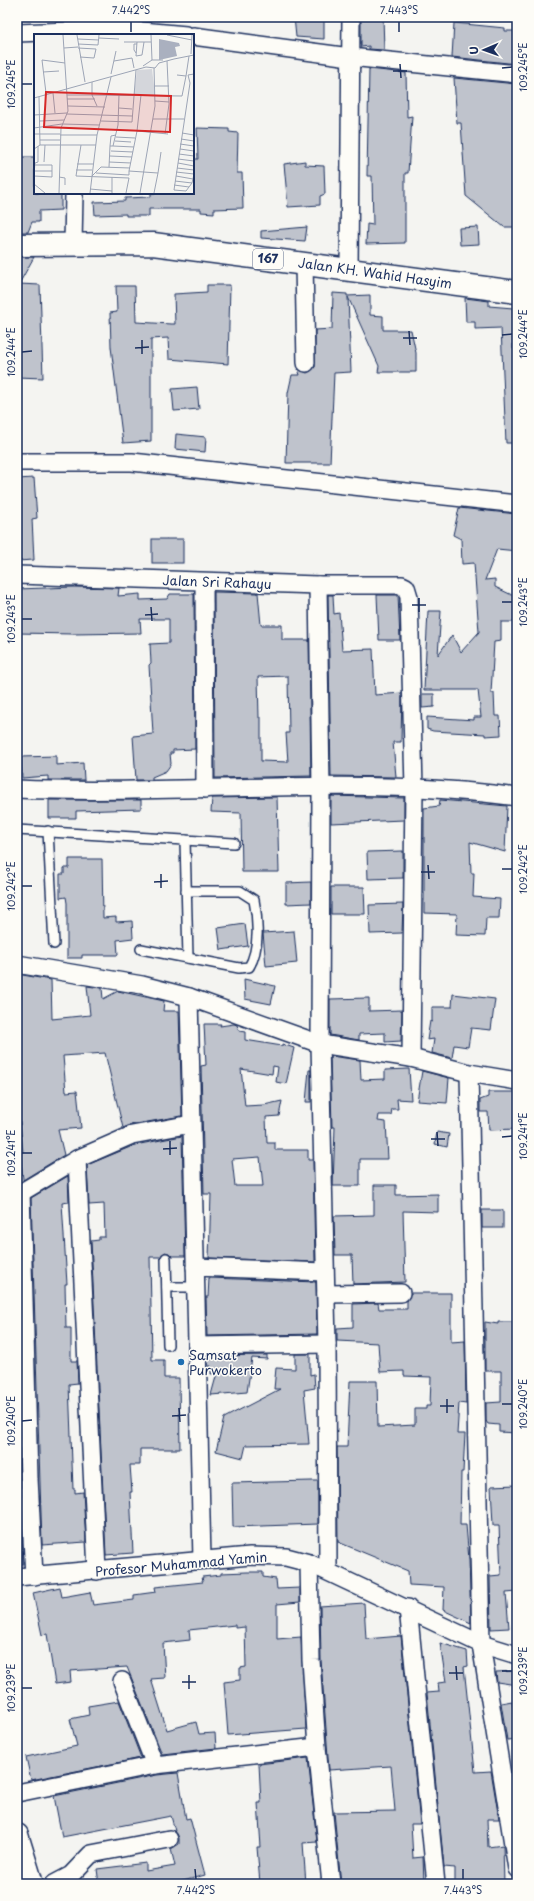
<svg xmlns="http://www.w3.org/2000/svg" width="534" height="1901" viewBox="0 0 534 1901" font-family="'Playpen Sans',sans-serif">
<rect width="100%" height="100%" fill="#f4f4f1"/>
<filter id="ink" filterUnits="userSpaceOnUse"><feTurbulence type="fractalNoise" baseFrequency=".025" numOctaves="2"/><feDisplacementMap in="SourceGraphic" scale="8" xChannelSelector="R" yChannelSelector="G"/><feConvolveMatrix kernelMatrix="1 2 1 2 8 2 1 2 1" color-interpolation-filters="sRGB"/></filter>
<g filter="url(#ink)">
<g fill="#bfc3cc" stroke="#1b2f5e" fill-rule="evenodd">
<polygon points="294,17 324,17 324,39 296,37"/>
<polygon points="361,17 383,17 384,50 369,49 369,46 361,47"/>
<polygon points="454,23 505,28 505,31 517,31 517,64 452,57"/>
<polygon points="369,69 406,73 407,117 412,116 408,173 405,173 405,243 366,244 367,224 373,225 372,176 367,176"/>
<polygon points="454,78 517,84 517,157 513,156 517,183 517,227 504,227 466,196 461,123 457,123"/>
<polygon points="197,128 229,129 229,132 238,133 237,173 242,173 243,208 214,209 214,213 201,212 201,209 149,209 149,216 126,216 126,214 95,215 94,202 125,201 125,198 151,197 151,193 193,193 193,159 198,159"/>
<polygon points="17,157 35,157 35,193 61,193 61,210 39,211 39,222 32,222 28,232 18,232"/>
<polygon points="305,161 305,165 324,166 325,194 320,196 320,205 288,207 284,164"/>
<polygon points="307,227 305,241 261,238 261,231"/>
<polygon points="478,227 479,244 460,245 459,228"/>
<polygon points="17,257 34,257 19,284 40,285 43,378 17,377"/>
<polygon points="207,285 230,285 228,364 169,359 168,338 151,339 151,441 123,443 111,347 110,313 117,312 116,286 135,286 136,322 171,324 175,324 174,294 207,292"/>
<polygon points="333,293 347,294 347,296 370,295 370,315 383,316 383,330 411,330 416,353 416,372 378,372 379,366 348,297 351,372 334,373 330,463 286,463 288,393 292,375 300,375 298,369 307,373 311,371 315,367 315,330 332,329"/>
<polygon points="465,298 489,301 489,306 513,308 513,349 517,349 517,443 506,443 501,328 475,329 475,322 466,322"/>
<polygon points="197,387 199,409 174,411 172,389"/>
<polygon points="176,434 206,437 205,452 175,449"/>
<polygon points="34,478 37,518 32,519 34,560 17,561 17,479"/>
<polygon points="459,508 517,514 517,551 497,549 485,580 495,579 495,587 514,596 514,622 501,622 501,641 494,642 491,693 494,693 495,716 500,716 501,735 485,736 485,734 433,731 427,729 427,717 474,720 474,717 481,717 478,690 424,690 428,611 441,611 438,655 452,635 461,652 479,632 474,563 462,564 461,539 453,535"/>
<rect x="152" y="539" width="31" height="24"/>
<polygon points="74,587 119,588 118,596 140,594 140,600 167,599 170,594 194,594 195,749 173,750 173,753 170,753 171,764 166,771 152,777 152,780 136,780 133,736 153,734 149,665 151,663 150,644 169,643 169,619 140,619 141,633 73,634 17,633 17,589"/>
<path d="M214,592L258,593L261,625H282V640H309L311,776L215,778ZM288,676L289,733H286L288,762L261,761V718H259L258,677Z"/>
<polygon points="328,595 333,595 334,614 339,613 342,650 373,649 375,695 402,693 401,742 393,742 396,777 331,776"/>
<polygon points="377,595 398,595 400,640 379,640"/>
<polygon points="422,694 434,694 434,707 422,708"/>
<polygon points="56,756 56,765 83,763 84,780 48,780 48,776 22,778 21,757"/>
<polygon points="331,796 404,798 404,820 331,823"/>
<polygon points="277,797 279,872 242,872 241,813 211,812 212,798"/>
<polygon points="49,800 141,800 141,809 76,811 76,818 49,818"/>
<polygon points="440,800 507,806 505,852 470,842 471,873 474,873 473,897 500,899 499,918 486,918 485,936 456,935 457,914 424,913 424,808 439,806"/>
<polygon points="403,851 403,878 368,879 367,852"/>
<polygon points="69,859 102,859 103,918 116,917 116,922 132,921 133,938 117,940 118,955 82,955 82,958 67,958 67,903 66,897 60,898 60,874 64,874 64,868 69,868"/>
<polygon points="311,882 311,903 286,904 286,883"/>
<polygon points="331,887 364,887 365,914 331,914"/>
<polygon points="403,904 402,933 370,934 369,905"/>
<polygon points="245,924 248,946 221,950 218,928"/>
<polygon points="294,931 297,963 266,966 263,933"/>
<polygon points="17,974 51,980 52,1019 90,1015 87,986 102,988 103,999 118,991 164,1001 163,1011 179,1011 182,1116 130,1125 123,1128 105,1053 63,1056 66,1092 77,1091 81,1128 58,1130 64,1155 23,1180 20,1152 23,1152 17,1093"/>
<polygon points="244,979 275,986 271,1004 245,999"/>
<polygon points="453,994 495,999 491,1030 471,1028 468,1047 454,1045 452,1058 432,1053 434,1039 427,1040 430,1021 432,1022 432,1007 452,1007"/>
<polygon points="369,998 369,1011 402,1010 401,1041 385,1042 385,1033 359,1034 359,1040 330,1035 330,999"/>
<path d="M204,1024H221L220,1026L234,1024L237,1025L239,1031L245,1032V1040L282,1046V1044L294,1048L286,1084L276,1082L278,1067L273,1066L272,1074L241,1069L245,1106L264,1105L282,1101L279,1116L266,1117L267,1143H275V1150H308V1160H313L315,1262L209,1258L211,1194H204L201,1066L206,1065ZM260,1157L263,1186H235L232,1159Z"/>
<polygon points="330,1056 360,1060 361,1080 385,1079 385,1070 409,1069 411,1100 397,1099 398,1109 392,1109 391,1115 379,1115 378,1121 386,1122 388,1159 360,1159 360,1186 333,1186 335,1127 332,1127"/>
<polygon points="309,1070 311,1070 311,1102 306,1102"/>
<polygon points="422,1071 449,1078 447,1103 417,1101"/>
<polygon points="488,1092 517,1092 517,1129 489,1130 488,1112 480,1112 480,1100 488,1097"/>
<polygon points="437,1132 449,1134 447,1147 435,1144"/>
<polygon points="182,1136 185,1256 172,1256 169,1253 165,1252 160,1257 150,1257 152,1360 164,1360 164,1378 179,1378 180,1449 140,1449 140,1465 130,1465 132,1492 130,1492 133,1553 106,1555 91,1241 99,1240 99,1237 105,1237 104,1204 89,1205 87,1165 135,1145"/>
<polygon points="68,1176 69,1202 62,1203 67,1284 65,1284 66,1328 71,1328 71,1361 77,1361 78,1383 69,1384 73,1489 75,1489 75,1493 83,1492 86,1542 42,1545 31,1198"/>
<polygon points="374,1185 396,1185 396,1195 438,1194 438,1212 403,1211 405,1282 353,1284 352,1255 335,1255 334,1216 374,1215"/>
<rect x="482" y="1210" width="21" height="18"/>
<polygon points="209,1278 316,1282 317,1334 207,1336 206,1297 208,1297"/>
<polygon points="411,1293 451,1293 451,1342 465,1341 466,1404 459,1403 457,1434 465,1434 463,1472 461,1472 460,1525 466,1525 469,1560 471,1623 443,1610 444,1587 409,1585 408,1571 338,1542 337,1447 347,1447 350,1381 377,1381 378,1427 415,1425 415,1409 426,1409 426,1406 430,1406 431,1377 404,1376 404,1371 380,1372 378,1343 337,1341 337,1328 353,1327 353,1304 378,1303 379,1309 407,1309 407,1300"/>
<polygon points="485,1322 498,1324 498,1322 517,1322 517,1433 499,1432 499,1425 488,1424 486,1421 486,1403 501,1402 501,1371 485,1371"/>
<polygon points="295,1354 310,1354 310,1375 314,1374 315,1388 304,1390 309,1444 246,1445 243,1458 216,1451 224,1418 280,1389 274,1389 276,1368 295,1369"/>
<polygon points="267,1355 267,1359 252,1358 247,1392 211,1395 217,1373 211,1374 211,1366 208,1366 207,1356"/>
<polygon points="17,1479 19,1479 23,1564 17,1564"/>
<polygon points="312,1481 318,1481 318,1524 233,1527 232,1483"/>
<polygon points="517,1485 517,1592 506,1593 509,1628 491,1629 490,1576 501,1575 499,1525 493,1525 491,1486"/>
<polygon points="247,1572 263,1572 263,1577 276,1579 277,1589 300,1588 300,1602 277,1604 277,1639 301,1637 306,1729 228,1735 224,1682 240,1680 240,1668 246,1667 245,1627 235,1628 235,1625 189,1630 190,1640 163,1643 165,1678 151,1679 167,1730 196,1722 199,1734 215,1733 216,1748 162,1754 127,1667 70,1671 71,1682 55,1684 47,1634 42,1635 33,1593 60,1587 62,1597 90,1592 93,1605 134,1600 134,1595 156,1592 155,1587 203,1582 202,1577 221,1575 221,1573"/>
<polygon points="364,1603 366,1639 401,1636 420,1824 411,1824 413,1858 423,1857 424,1884 341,1884 334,1812 395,1811 391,1766 329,1770 321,1660 320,1606"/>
<polygon points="440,1643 467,1651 468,1666 464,1667 475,1772 491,1771 499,1819 487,1819 488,1847 503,1845 504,1884 455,1884 455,1868 444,1867 427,1693 439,1692 438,1683 446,1682"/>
<polygon points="517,1671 517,1685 497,1682 496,1672"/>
<polygon points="119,1701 141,1758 31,1780 26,1757 77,1746 70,1719 89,1715 88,1706"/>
<polygon points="512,1701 517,1727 517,1739 507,1740 501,1703"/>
<polygon points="308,1758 317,1842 303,1843 306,1884 260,1884 257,1847 261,1847 258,1803 261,1803 259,1764"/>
<polygon points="178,1773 186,1819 190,1818 205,1875 172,1884 99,1884 97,1869 146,1863 146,1871 175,1866 171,1849 179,1844 179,1838 175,1831 171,1816 62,1837 54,1796 157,1775"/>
</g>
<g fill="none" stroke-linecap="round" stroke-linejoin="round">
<g stroke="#1b2f5e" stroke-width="12">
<g id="lane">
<polyline points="17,830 234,843"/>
<polyline points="48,831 54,944"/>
<polyline points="185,840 188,958"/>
<path d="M141,949L239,968L249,967C260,949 258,919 254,900L240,891H186"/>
<polyline points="166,1258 168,1345"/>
<polyline points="167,1287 195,1287"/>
</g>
</g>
<g stroke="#1b2f5e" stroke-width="20">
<g id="street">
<polyline points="17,33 120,29 186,35"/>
<polyline points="193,36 350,57 517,74"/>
<polyline points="73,244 74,193"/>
<polyline points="304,264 306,363"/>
<polyline points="349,270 351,17"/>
<polyline points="17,462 132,462 517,504"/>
<polyline points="17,575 318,585 402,585 406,587 409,597 414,788 411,1058"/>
<polyline points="204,582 205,789"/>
<polyline points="318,585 321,788 320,1044 327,1344 328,1571"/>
<path d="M17,789C183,796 353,774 517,797"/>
<polyline points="17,964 142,985 189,997 320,1044 411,1058 469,1073 517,1081"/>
<polyline points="189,997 202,1560"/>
<polyline points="469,1073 481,1644 517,1869"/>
<polyline points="77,1159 97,1571"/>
<polyline points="21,1192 29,1479 34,1576"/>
<polyline points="17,1195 77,1159 132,1135 191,1124"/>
<polyline points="195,1267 324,1272"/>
<polyline points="326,1294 401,1293"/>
<polyline points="197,1346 327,1344"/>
<polyline points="309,1563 311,1660 317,1747 331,1884"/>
<polyline points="17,1577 250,1556 286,1557 309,1563 481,1644 517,1655"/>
<polyline points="408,1608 436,1884"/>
<polyline points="122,1681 155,1765"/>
<polyline points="17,1793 155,1765 317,1747"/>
<polyline points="54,1884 71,1875 91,1854 169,1839"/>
</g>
</g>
<g stroke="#1b2f5e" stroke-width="25">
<polyline id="primary" points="17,245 153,244 517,292"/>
</g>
<g stroke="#1b2f5e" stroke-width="25">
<polyline id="highway" points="17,1835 32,1884"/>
</g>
<use href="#lane" stroke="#fdfcf7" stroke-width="9"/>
<use href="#street" stroke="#fdfcf7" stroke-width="17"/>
<use href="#primary" stroke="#fdfcf7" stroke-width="22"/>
<use href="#highway" stroke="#fdfcf7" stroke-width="22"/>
</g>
</g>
<path fill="none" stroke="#1b2f5e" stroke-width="1.5" d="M131,22V32M399,22V32M400,64L401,78M502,68L512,67M393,71H407M22,84H32M409,331L410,345M502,335L512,334M403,338H417M142,340V354M135,348L149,347M22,352L32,351M419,598V612M502,602H512M412,605H426M151,607L152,621M145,615L158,614M22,619H32M428,865L429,879M502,869H512M421,872H435M161,874V888M154,882L168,881M22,886H32M437,1132L438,1146M502,1137L512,1136M431,1139H445M170,1141V1155M163,1149L177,1148M22,1153H32M447,1399V1413M502,1404H512M440,1406H454M179,1408L180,1422M172,1416L186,1415M22,1421L32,1420M456,1666L457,1680M502,1671H512M449,1673H463M189,1675V1689M182,1682H196M22,1688H32M195,1869L196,1879M463,1869V1879"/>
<circle fill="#1f6fb2" stroke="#fdfcf7" stroke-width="1.5" cx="181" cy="1362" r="4"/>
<g text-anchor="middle" stroke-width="3" stroke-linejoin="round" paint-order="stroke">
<rect fill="#fdfcf7" stroke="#5f6c8c" stroke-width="1" x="253" y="249" width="30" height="20" rx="3"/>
<g font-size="12" font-weight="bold" fill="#1b2f5e">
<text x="268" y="263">167</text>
</g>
<g font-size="13" fill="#1b2f5e" stroke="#fdfcf7">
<text transform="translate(375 273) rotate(8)" y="5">Jalan KH. Wahid Hasyim</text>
<text transform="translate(217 582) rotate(2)" y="5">Jalan Sri Rahayu</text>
<text transform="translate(181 1564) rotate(-5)" y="5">Profesor Muhammad Yamin</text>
</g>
<g font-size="13" fill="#1b2f5e" stroke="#fdfcf7" text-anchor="start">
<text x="189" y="1360">Samsat<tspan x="189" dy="15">Purwokerto</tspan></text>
</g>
</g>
<g transform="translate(34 34)">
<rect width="160" height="160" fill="#f4f4f1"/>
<path d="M118,35L121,61L100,60L103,36Z" fill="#d4d6db"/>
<path d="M125,5L145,9L146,12L141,13L143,22L125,26Z" fill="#aab0bf"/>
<path fill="none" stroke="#9da5b6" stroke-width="1" d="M43,1L51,48M117,1L118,26M133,1L158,6M65,4L85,5M44,5L65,6M90,8H103M110,8L108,21L102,22L103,8H117M44,10L64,11L65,1M30,14L44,13M44,14L62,15L60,24L46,23M102,19L100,16V10H103M157,20L158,1M80,27L98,24L100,34M109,32L118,26H129M9,38L25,37M77,40L82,17M160,40L154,41L156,49L140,156L152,157L158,149L160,140M143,41L152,42L155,22M58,48V61M121,52H135M12,59L8,26L31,29M19,59L21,79M33,61H59M0,64L112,33L121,34L125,29L140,25L160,21M33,65H61M121,67L135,68M34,72L71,73M63,72L58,61L148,62L152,42M85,74L98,75M33,80L98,82M0,81L33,79M119,85H150M6,87L30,86M67,87L98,88L102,36M0,94L28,90L65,91M103,97L107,61M148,99L160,101M0,100H26M131,100L135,70L133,27M26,101H63M82,103L101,104M147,105L160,107M6,106H26M81,107L97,108M146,110L160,112M6,111H62M47,111L42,142L95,144M76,112L77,102L82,101M79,112L100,113M0,115L6,111L5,63M146,115L160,117M77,117L99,118M127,118L124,139L95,137L103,97L134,100M145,120L160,122M76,122L98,123M144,125L160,127M10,128L11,111M75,128L97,129M144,129L160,132M43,130H59M75,133L76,112H79L84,91L85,61M143,134L160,136M42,136H58M0,137H18M142,138L160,140M62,139L95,141V137M0,140L1,129L4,128V112M0,142L18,143V131H1M58,142L67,133L96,134M142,142L159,145M25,143L31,144V151M141,147L158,149M0,150L11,159M140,151L155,153M56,155L78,157M25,159L27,94L34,77L29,1M56,159L63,101L77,43M78,159V143M92,159L95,144M106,159L121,72L120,34M120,159L124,139"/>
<path fill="#d62828" fill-opacity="0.15" stroke="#d62828" stroke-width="2" d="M12,58L137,62L136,98L10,93Z"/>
<rect width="160" height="160" fill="none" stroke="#1b2f5e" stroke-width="2"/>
</g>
<rect width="534" height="1901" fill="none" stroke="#fdfcf7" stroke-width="44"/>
<g transform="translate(484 50) rotate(268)" stroke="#fdfcf7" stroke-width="3" paint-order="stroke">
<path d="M0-3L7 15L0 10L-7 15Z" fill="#1b2f5e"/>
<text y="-6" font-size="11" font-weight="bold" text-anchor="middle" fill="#1b2f5e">U</text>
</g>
<rect x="22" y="22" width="490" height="1857" fill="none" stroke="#1b2f5e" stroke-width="1.5"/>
<g font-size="10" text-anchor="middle" fill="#1b2f5e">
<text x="131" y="14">7.442°S</text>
<text x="399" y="14">7.443°S</text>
<text transform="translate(523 67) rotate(-90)" y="4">109.245°E</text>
<text transform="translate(11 84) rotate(-90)" y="4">109.245°E</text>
<text transform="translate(523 334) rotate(-90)" y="4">109.244°E</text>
<text transform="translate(11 352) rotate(-90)" y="4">109.244°E</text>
<text transform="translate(523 602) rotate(-90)" y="4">109.243°E</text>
<text transform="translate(11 619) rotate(-90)" y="4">109.243°E</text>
<text transform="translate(523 869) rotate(-90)" y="4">109.242°E</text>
<text transform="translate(11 886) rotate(-90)" y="4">109.242°E</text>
<text transform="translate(523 1136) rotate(-90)" y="4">109.241°E</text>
<text transform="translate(11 1153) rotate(-90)" y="4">109.241°E</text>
<text transform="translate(523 1404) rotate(-90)" y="4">109.240°E</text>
<text transform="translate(11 1421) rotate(-90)" y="4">109.240°E</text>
<text transform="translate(523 1671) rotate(-90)" y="4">109.239°E</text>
<text transform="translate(11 1688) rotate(-90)" y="4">109.239°E</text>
<text x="196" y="1894">7.442°S</text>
<text x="463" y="1894">7.443°S</text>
</g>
</svg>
